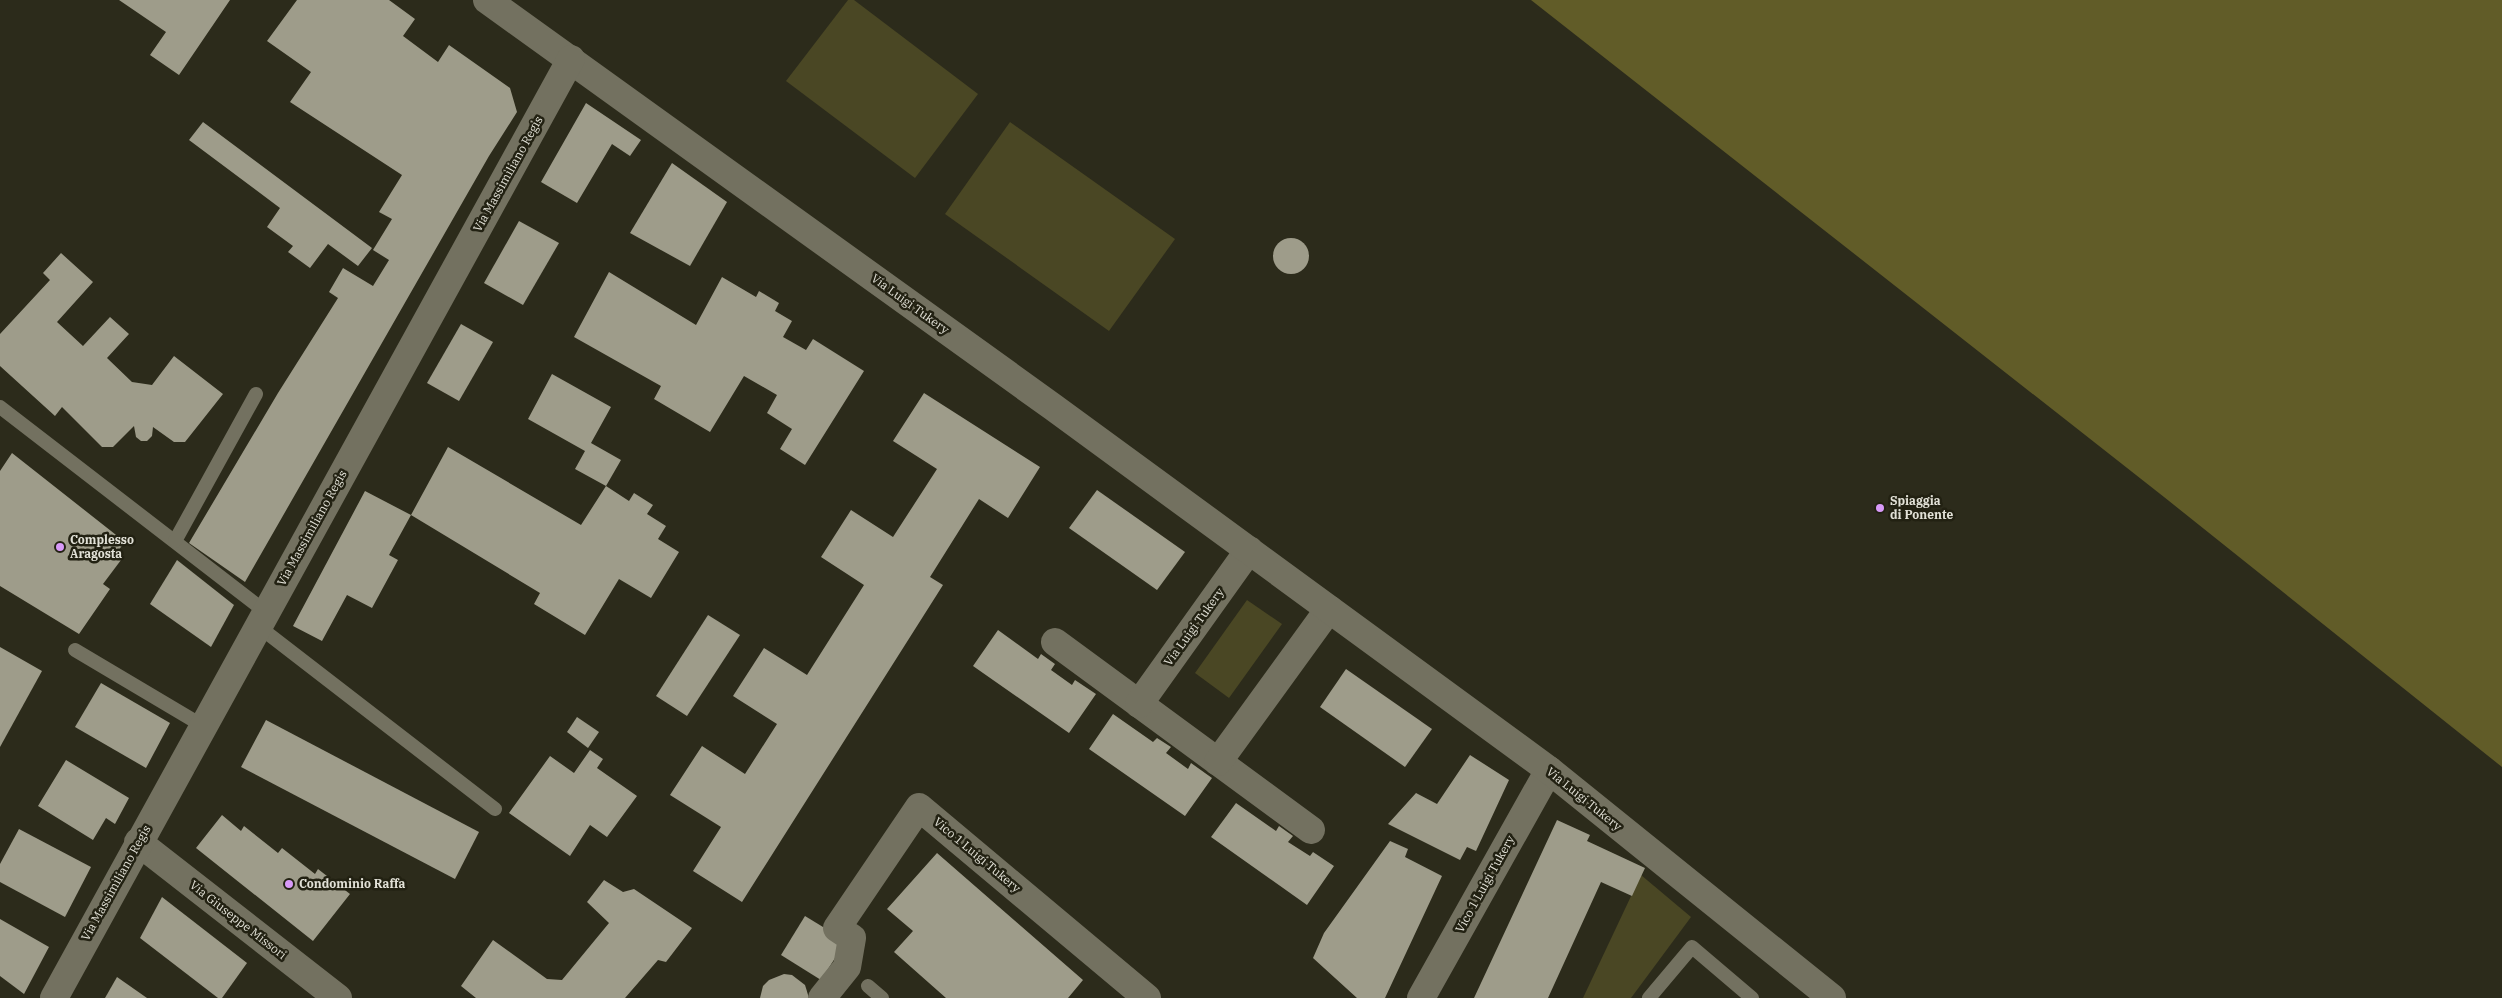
<svg xmlns="http://www.w3.org/2000/svg" width="2502" height="998" viewBox="0 0 2502 998" font-family="'IBM Plex Serif',serif">
<rect width="100%" height="100%" fill="#2c2b1b"/>
<g fill="#4a4724">
<polygon points="848,0 854,0 978,94 915,178 786,81"/>
<polygon points="1010,122 1175,239 1109,331 945,214"/>
<polygon points="1247,600 1282,624 1229,698 1195,673"/>
<polygon points="1641,875 1691,917 1631,998 1583,998"/>
</g>
<polygon fill="#615c28" points="1531,0 2502,0 2502,767 2164,497"/>
<g fill="#9e9c8a">
<polygon points="119,0 230,0 179,75 150,55 166,32"/>
<polygon points="297,0 389,0 415,19 403,36 438,62 449,45 510,88 517,112 489,156 245,582 189,543 278,393 338,298 329,292 343,268 373,286 389,260 373,250 392,219 379,212 402,175 290,102 311,72 267,41"/>
<polygon points="586,103 641,140 630,156 612,144 577,203 541,182"/>
<polygon points="203,122 372,248 358,266 328,244 310,268 288,252 293,246 267,227 280,208 189,140"/>
<polygon points="672,163 727,202 690,266 630,233"/>
<polygon points="519,221 559,243 523,305 484,283"/>
<circle cx="1291" cy="256" r="18"/>
<polygon points="61,253 93,282 57,322 83,346 110,317 129,334 107,358 132,382 152,385 174,356 223,394 185,442 174,442 153,427 152,436 147,441 141,441 136,437 134,426 113,447 102,447 62,407 55,416 0,366 0,334 50,280 43,273"/>
<polygon points="609,272 696,325 722,277 756,297 759,291 779,303 775,311 792,321 783,337 806,350 813,339 864,371 805,465 780,449 792,429 767,413 777,395 744,376 710,432 654,399 661,386 574,337"/>
<polygon points="461,324 493,342 459,401 427,383"/>
<polygon points="552,374 611,407 591,443 621,460 606,486 575,469 585,451 528,419"/>
<polygon points="924,393 1040,467 1008,518 979,499 930,577 943,585 742,902 693,871 721,827 670,795 702,746 745,774 777,724 733,696 764,648 807,675 864,585 821,557 851,510 893,537 937,469 893,441"/>
<polygon points="448,447 581,525 606,486 629,501 634,493 653,505 647,514 666,526 658,539 679,552 651,598 619,579 585,635 534,604 540,593 411,515"/>
<polygon points="12,453 125,542 117,552 124,556 103,584 110,589 79,634 0,586 0,471"/>
<polygon points="1097,490 1185,552 1157,590 1069,528"/>
<polygon points="365,491 411,515 389,555 398,560 372,608 347,595 322,641 293,626"/>
<polygon points="177,560 234,605 211,647 150,604"/>
<polygon points="708,615 740,635 687,716 656,696"/>
<polygon points="998,630 1038,659 1041,654 1055,664 1051,670 1072,685 1075,680 1096,694 1069,733 973,666"/>
<polygon points="0,647 42,671 0,747"/>
<polygon points="1346,669 1432,729 1405,767 1320,707"/>
<polygon points="101,683 170,723 146,768 75,727"/>
<polygon points="1113,714 1153,742 1157,738 1171,747 1166,753 1188,769 1191,763 1212,778 1185,816 1089,749"/>
<polygon points="577,717 599,732 588,748 567,732"/>
<polygon points="266,720 479,832 455,879 241,767"/>
<polygon points="590,750 603,759 597,768 637,796 607,837 590,825 570,856 509,813 550,756 574,773"/>
<polygon points="1470,755 1509,780 1476,851 1467,847 1460,860 1388,824 1416,793 1437,804"/>
<polygon points="66,760 129,798 115,824 106,818 93,840 38,806"/>
<polygon points="1236,803 1276,831 1279,826 1293,836 1288,842 1310,856 1313,852 1334,866 1307,905 1211,837"/>
<polygon points="222,815 241,831 244,826 278,853 282,848 315,874 318,869 350,894 313,941 196,848"/>
<polygon points="1557,820 1590,835 1587,841 1645,868 1632,896 1601,882 1548,998 1474,998"/>
<polygon points="19,829 91,867 65,917 0,882 0,864"/>
<polygon points="1390,841 1408,849 1405,857 1442,876 1385,998 1357,998 1313,958 1324,933"/>
<polygon points="937,853 1083,980 1068,998 946,998 894,952 913,931 887,909"/>
<polygon points="604,880 623,892 634,889 692,928 666,962 658,960 625,998 476,998 461,986 493,940 547,979 562,980 609,923 587,902"/>
<polygon points="162,897 247,963 222,998 218,998 140,938"/>
<polygon points="805,916 846,941 821,980 781,955"/>
<polygon points="0,919 49,947 24,994 0,976"/>
<polygon points="784,974 792,975 805,985 809,998 760,998 763,986 769,980"/>
<polygon points="117,977 147,998 105,998"/>
</g>
<g fill="none" stroke-linecap="round" stroke-linejoin="round">
<g stroke="#737160" stroke-width="14">
<polyline points="0,407 266,612"/>
<polyline points="175,541 256,394"/>
<polyline points="258,626 495,809"/>
<polyline points="75,650 203,726"/>
<polyline points="868,986 882,998"/>
<polyline points="1649,998 1692,947 1752,998"/>
</g>
<g stroke="#737160" stroke-width="28">
<polyline points="1055,642 1311,830"/>
<polyline points="1139,704 1249,550"/>
<polyline points="1218,762 1329,609"/>
<polyline points="138,842 338,998"/>
<polyline points="822,998 847,967 852,938 837,928 919,807 1147,998"/>
<polyline points="1421,998 1549,770"/>
</g>
<g stroke="#737160" stroke-width="28">
<polyline points="487,0 1053,407 1549,770 1832,998"/>
<polyline points="54,998 571,59"/>
</g>
</g>
<g fill="#d89af8" stroke="#222112" stroke-width="2">
<circle cx="1880" cy="508" r="5"/>
<circle cx="60" cy="547" r="5"/>
<circle cx="289" cy="884" r="5"/>
</g>
<g text-anchor="middle" stroke-width="5" stroke-linejoin="round" paint-order="stroke">
<g font-size="12" fill="#e2e1d7" stroke="#222112">
<text transform="translate(508 174) rotate(-61)" y="4">Via Massimiliano Regis</text>
<text transform="translate(910 304) rotate(36)" y="4">Via Luigi Tukery</text>
<text transform="translate(312 528) rotate(-61)" y="4">Via Massimiliano Regis</text>
<text transform="translate(1194 627) rotate(-54)" y="4">Via Luigi Tukery</text>
<text transform="translate(1584 799) rotate(39)" y="4">Via Luigi Tukery</text>
<text transform="translate(977 855) rotate(40)" y="4">Vico 1 Luigi Tukery</text>
<text transform="translate(116 883) rotate(-61)" y="4">Via Massimiliano Regis</text>
<text transform="translate(1485 884) rotate(-61)" y="4">Vico 1 Luigi Tukery</text>
<text transform="translate(238 920) rotate(38)" y="4">Via Giuseppe Missori</text>
</g>
<g font-size="12" font-weight="bold" fill="#e2e1d7" stroke="#222112" text-anchor="start">
<text x="1890" y="505">Spiaggia<tspan x="1890" dy="14">di Ponente</tspan></text>
<text x="70" y="544">Complesso<tspan x="70" dy="14">Aragosta</tspan></text>
<text x="299" y="888">Condominio Raffa</text>
</g>
</g>
</svg>
